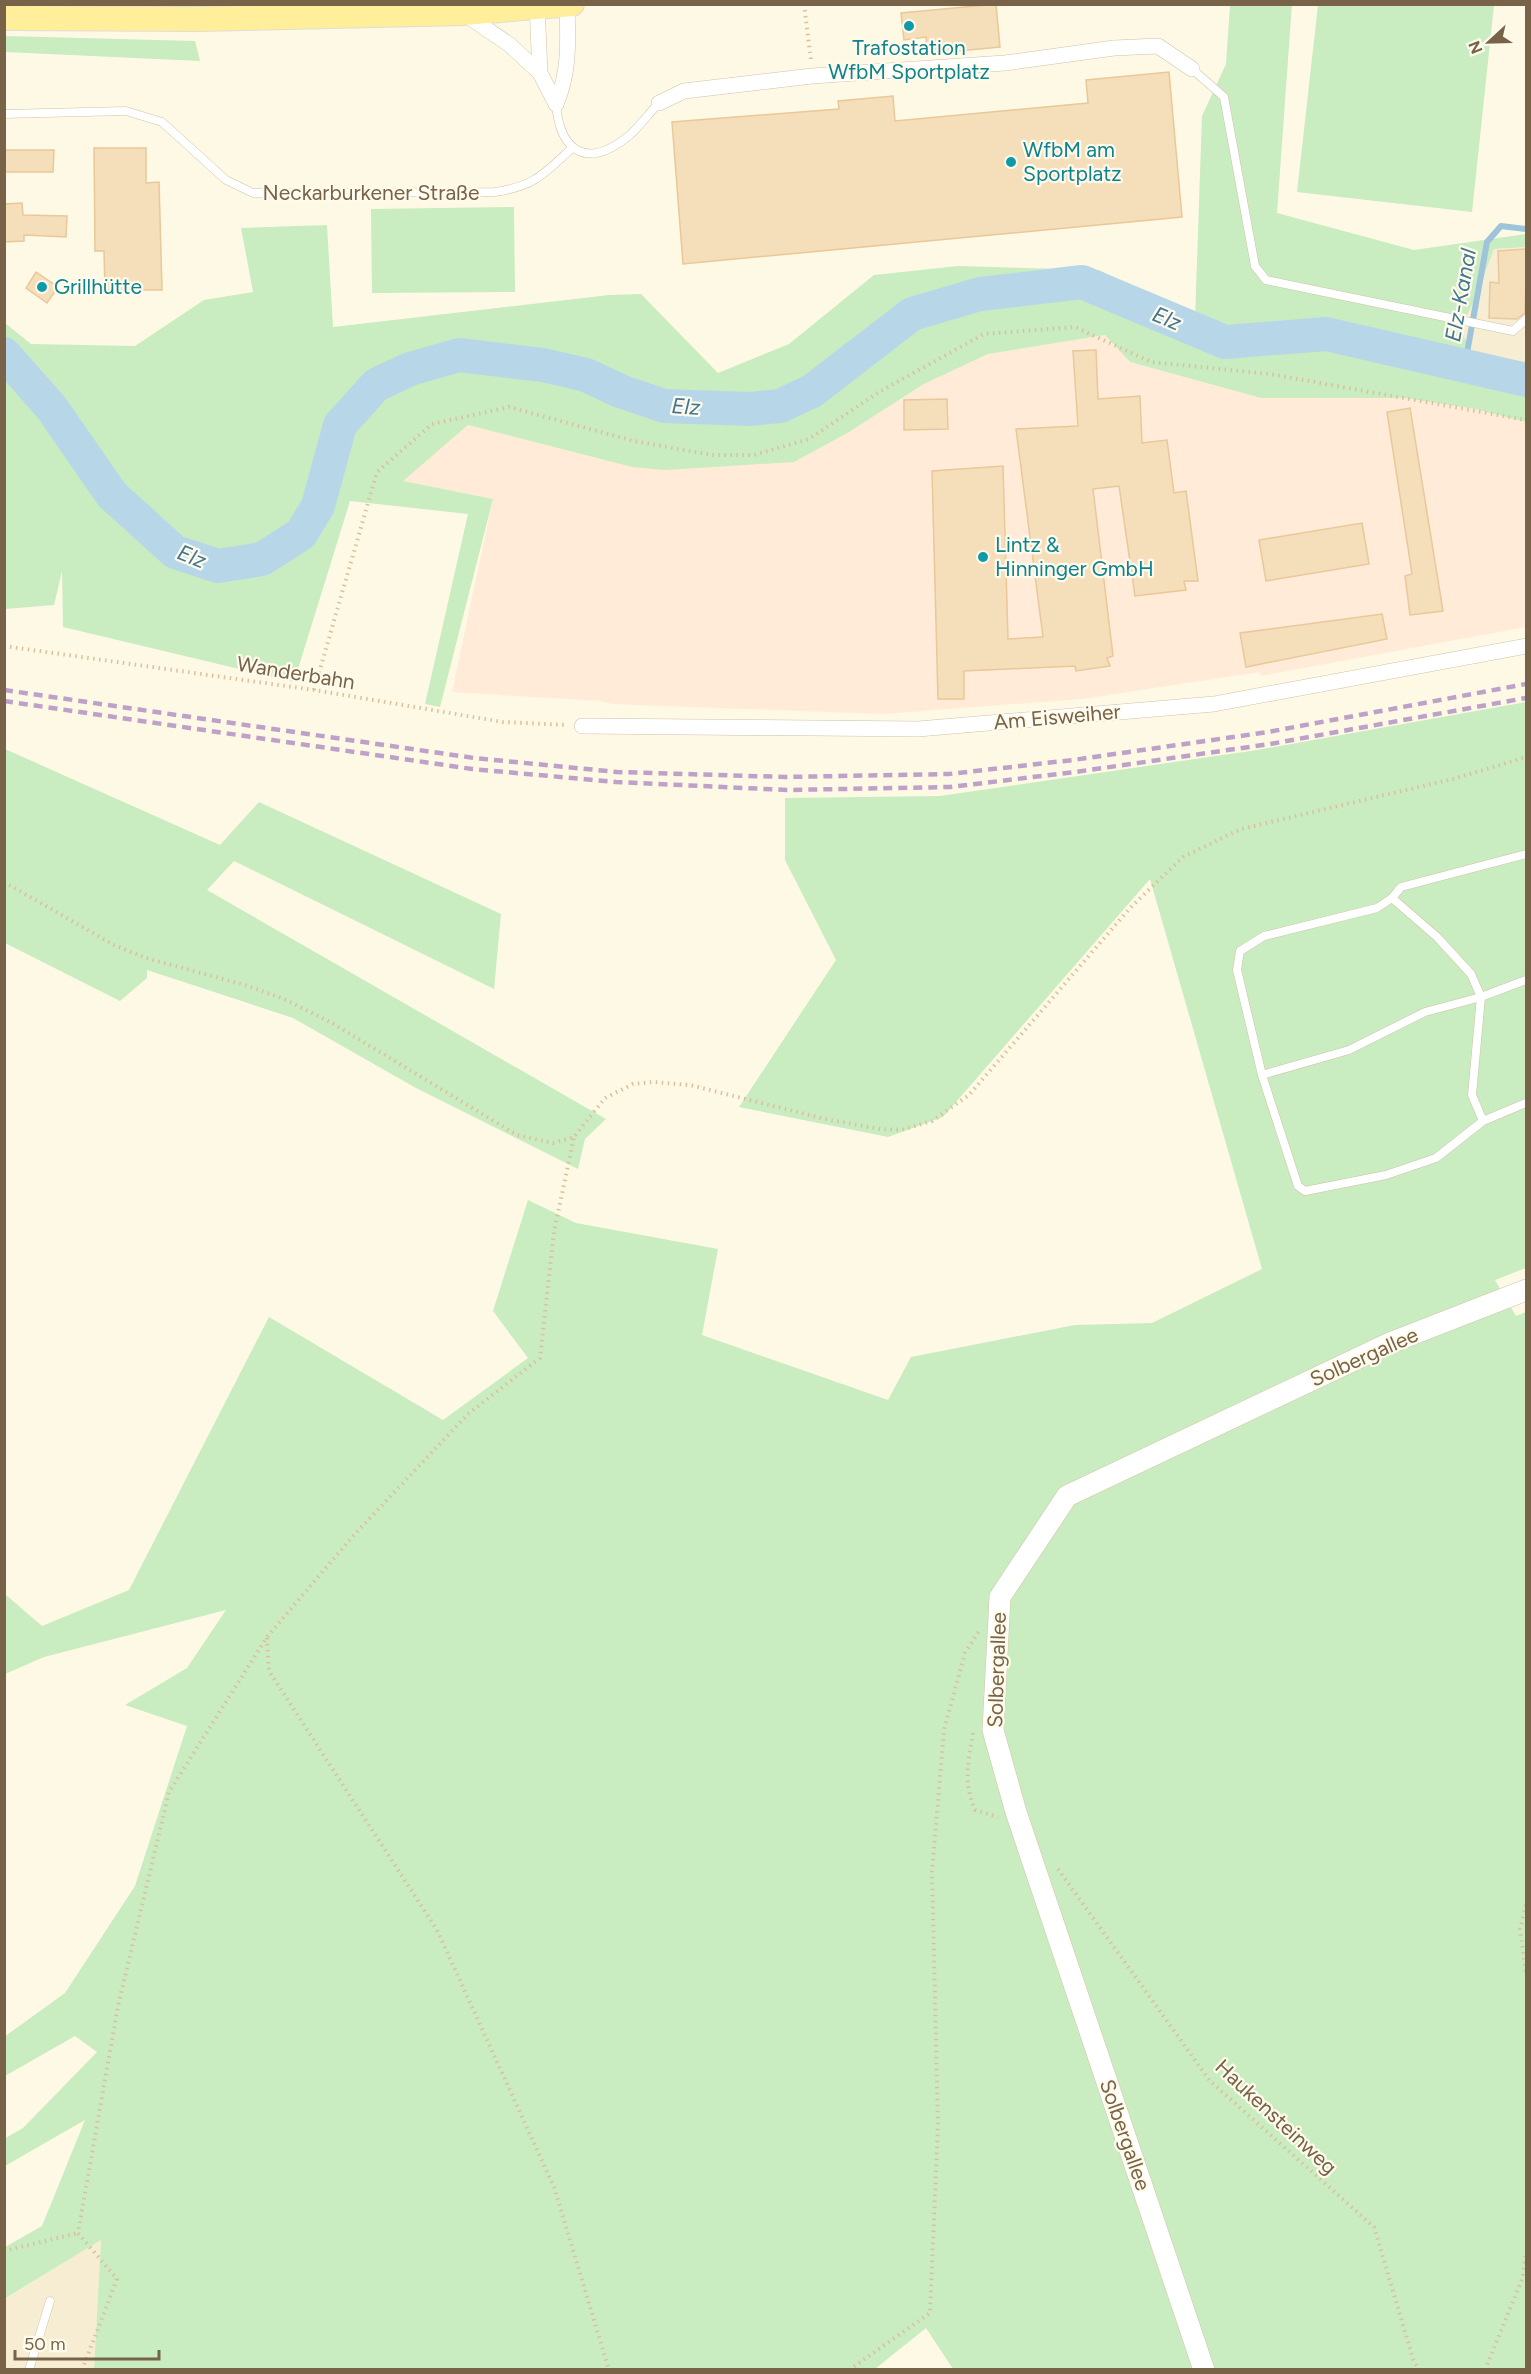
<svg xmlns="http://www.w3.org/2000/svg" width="1531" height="2374" viewBox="0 0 1531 2374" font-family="Figtree,sans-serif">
<rect width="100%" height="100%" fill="#fef9e4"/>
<g fill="#f6edd2">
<polygon points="1526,247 1526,369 1474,356 1460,329 1475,299 1494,249"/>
<polygon points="101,2240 94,2369 5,2370 5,2299"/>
</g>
<polygon fill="#ffebd7" points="1106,335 1130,362 1261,398 1404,398 1475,409 1526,422 1526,627 1261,676 1260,672 1082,699 882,714 612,704 601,701 452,692 493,499 402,481 468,425 632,467 849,432 924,384 988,354"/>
<g fill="#caecc1">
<polygon points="1292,4 1277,213 1414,250 1526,234 1526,247 1494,249 1475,299 1460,329 1474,356 1526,369 1526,422 1475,409 1404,398 1261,398 1130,362 1105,335 988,354 924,384 849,432 794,462 665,470 632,467 468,425 403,481 493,499 440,707 425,704 468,514 350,501 294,682 63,627 62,571 54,605 5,609 5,323 31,344 135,346 204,300 253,292 241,228 327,225 333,327 609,295 641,294 718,373 789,344 874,275 958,266 1099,270 1195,319 1202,116 1226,64 1230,5"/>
<polygon points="1318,5 1494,5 1472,212 1297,192"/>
<polygon points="5,36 195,41 200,61 5,52"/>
<polygon points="514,207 515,292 372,293 371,209"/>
<polygon points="1526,702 1526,1268 1495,1280 1516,1316 1526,1312 1526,2369 953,2369 926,2328 875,2369 94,2369 101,2240 4,2299 5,2247 42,2226 85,2120 5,2166 4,2139 23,2128 97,2052 75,2036 5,2076 4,2037 65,1993 135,1886 187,1726 125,1705 187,1668 226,1610 44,1657 5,1674 5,1594 42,1626 129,1590 269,1317 443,1420 528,1358 493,1311 528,1200 576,1223 718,1249 702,1335 888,1400 911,1357 1075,1325 1152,1323 1262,1269 1150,879 943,1117 888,1137 739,1107 836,960 785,860 785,798 940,796 1257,750"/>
<polygon points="5,749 220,845 259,802 501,914 494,989 234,861 207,890 606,1119 585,1139 578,1169 416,1088 293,1018 147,970 147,978 120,1001 5,943"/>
</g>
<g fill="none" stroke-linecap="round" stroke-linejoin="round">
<polyline stroke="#9dc4db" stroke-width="6" points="1465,364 1487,242 1501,226 1526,229"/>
<polyline stroke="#b7d7e9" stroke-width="34" points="4,354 51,407 112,495 175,552 218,566 262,559 301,534 318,506 340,425 376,385 410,369 459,355 543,365 586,375 620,391 664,406 749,409 780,406 812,391 912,314 980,294 1082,282 1225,342 1326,334 1526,380"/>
</g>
<g fill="#f5deba" stroke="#e9c899" stroke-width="1.5">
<polygon points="996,4 1000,47 927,54 926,37 904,40 901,13"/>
<polygon points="1169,72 1182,217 683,264 672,122 839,109 838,101 893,96 895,121 1088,103 1086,80"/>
<polygon points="94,148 146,148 146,183 159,182 162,290 105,290 104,251 95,251"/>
<polygon points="4,150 54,150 53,172 4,172"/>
<polygon points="22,203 23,215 67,216 66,237 24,235 24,241 4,242 4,204"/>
<polygon points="1527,249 1525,313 1517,319 1489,318 1490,282 1499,283 1498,251"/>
<polygon points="36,272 58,287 47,303 26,288"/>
<polygon points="1096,350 1098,399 1140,396 1142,443 1167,440 1174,493 1186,491 1198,581 1184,581 1186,590 1135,596 1119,486 1093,489 1113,656 1107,658 1110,666 1076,671 1075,666 964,671 964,699 938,699 932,471 1003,466 1008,639 1043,637 1016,429 1078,426 1073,351"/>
<polygon points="947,399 948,429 904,430 904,400"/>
<polygon points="1410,408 1443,611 1410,615 1405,576 1412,574 1387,412"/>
<polygon points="1362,523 1369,564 1266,581 1259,540"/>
<polygon points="1382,614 1387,639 1246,667 1240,633"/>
</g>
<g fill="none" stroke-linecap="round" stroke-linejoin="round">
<g stroke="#d0c2aa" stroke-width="9">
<g id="lane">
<polyline points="1192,69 1224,97 1255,266 1266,280 1513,331 1526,319"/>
<path d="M556,104C560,151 586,169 626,138C638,129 648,114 659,103"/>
<path d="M4,114L126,111L162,122L226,180L253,193L495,192C534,186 543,175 571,149"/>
<polyline points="1392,898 1401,887 1526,854"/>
<polyline points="1262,1075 1349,1050 1425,1012 1481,997 1526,980"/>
<polyline points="1483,1121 1472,1095 1481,997 1471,974 1437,937 1392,898 1377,908 1264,936 1240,951 1237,970 1262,1075 1298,1186 1305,1191 1386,1175 1436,1158 1483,1121 1526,1103"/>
<polyline points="29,2370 50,2301"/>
</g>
</g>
<g stroke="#d0c2aa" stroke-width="16">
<g id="street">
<polyline points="537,4 540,73 556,104"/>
<polyline points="463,13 510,45 540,73"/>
<polyline points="659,103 684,91 812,76 1005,63 1114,48 1158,46 1192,69"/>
<path d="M556,104C570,72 568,39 567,4"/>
<polyline points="582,726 918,729 1214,704 1526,646"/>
</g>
</g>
<g stroke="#d3c4a6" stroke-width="22">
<polyline id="secondary" points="1204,2370 1016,1812 993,1730 1000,1597 1067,1496 1390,1343 1526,1290"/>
</g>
<g stroke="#e1ddd7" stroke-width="26">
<polyline id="primary" points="4,18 197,19 463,13 572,4"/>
</g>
<g stroke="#dac19d" stroke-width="4" stroke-dasharray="1.5 4.5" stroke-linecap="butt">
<polyline points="804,4 811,60"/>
<polyline points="4,646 314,690 503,722 568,725"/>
<polyline points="314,690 377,472 432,424 509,407 634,441 712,455 754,455 809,439 879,392 984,334 1075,327 1151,362 1270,374 1526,420"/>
<polyline points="4,882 114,945 146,958 245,985 284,999 332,1023 517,1135 553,1143 574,1137 605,1098 633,1084 653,1082 690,1085 825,1119 879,1129 901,1130 932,1121 969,1095 1130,908 1183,857 1241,829 1453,779 1526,757"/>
<polyline points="267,1638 269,1671 437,1930 554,2187 609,2370"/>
<path d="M973,1733C968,1764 963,1781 975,1810L998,1817"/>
<polyline points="1058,1869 1210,2081 1374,2227 1413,2359 1419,2370"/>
<polyline points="1526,1905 1520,1929 1526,1973"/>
<polyline points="4,2251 78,2233"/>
<polyline points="82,2370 117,2279 78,2233 118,2006 169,1792 267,1637 353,1536 468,1414 540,1358 554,1232 574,1137"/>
<polyline points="849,2370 930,2313 938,2126 932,1872 944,1730 965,1653 979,1631"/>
<polyline points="1485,2370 1523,2277 1526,2252"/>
</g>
<use href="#lane" stroke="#fff" stroke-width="8"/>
<use href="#street" stroke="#fff" stroke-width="15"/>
<use href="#secondary" stroke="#fff" stroke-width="21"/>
<use href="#primary" stroke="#ffee9a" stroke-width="24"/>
<g stroke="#bea1c8" stroke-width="4.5" stroke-dasharray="9 6" stroke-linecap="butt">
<polyline points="4,690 474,758 617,772 786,777 949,774 1073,760 1268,732 1526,684"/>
<polyline points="4,701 472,769 616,782 787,790 950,787 1075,772 1270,744 1526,698"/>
</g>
</g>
<g fill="#0f9aa8" stroke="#fffbec" stroke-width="2">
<circle cx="909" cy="26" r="6"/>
<circle cx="1011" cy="162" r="6"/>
<circle cx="42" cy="287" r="6"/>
<circle cx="983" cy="557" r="6"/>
</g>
<g text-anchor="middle" stroke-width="4.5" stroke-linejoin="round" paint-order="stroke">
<g font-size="21" fill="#0d838f" stroke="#fffbec" text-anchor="start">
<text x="909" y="55" text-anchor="middle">Trafostation<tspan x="909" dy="24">WfbM Sportplatz</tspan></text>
<text x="1023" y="157">WfbM am<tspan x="1023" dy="24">Sportplatz</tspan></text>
<text x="54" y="294">Grillhütte</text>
<text x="995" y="552">Lintz &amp;<tspan x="995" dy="24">Hinninger GmbH</tspan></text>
</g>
<g font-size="21" fill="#786348" stroke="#fffbec">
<text x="371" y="200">Neckarburkener Straße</text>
<text transform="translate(296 673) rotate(9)" y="7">Wanderbahn</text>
<text transform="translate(1057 717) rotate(-5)" y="7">Am Eisweiher</text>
<text transform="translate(1364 1357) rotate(-24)" y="7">Solbergallee</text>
<text transform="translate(997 1670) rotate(-88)" y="7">Solbergallee</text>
<text transform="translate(1276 2117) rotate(43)" y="7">Haukensteinweg</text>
<text transform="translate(1125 2135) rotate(71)" y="7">Solbergallee</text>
</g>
<g font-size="22" font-style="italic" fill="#427694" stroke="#fffbec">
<text transform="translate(1460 295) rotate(-80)" y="8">Elz-Kanal</text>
<text transform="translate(1167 318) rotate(23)" y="8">Elz</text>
<text transform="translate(686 406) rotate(4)" y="8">Elz</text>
<text transform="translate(192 556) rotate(22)" y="8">Elz</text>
</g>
</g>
<rect width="1531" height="2374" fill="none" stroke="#786348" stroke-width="12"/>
<g transform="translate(1489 42) rotate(248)" stroke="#fffbec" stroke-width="4.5" paint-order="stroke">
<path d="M0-4.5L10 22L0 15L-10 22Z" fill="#786348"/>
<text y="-9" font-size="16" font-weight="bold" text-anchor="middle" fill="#786348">N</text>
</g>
<path d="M15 2350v9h144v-9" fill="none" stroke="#786348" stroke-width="3"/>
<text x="24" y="2350" font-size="18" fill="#786348" stroke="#fffbec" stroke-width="4.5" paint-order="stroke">50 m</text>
</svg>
